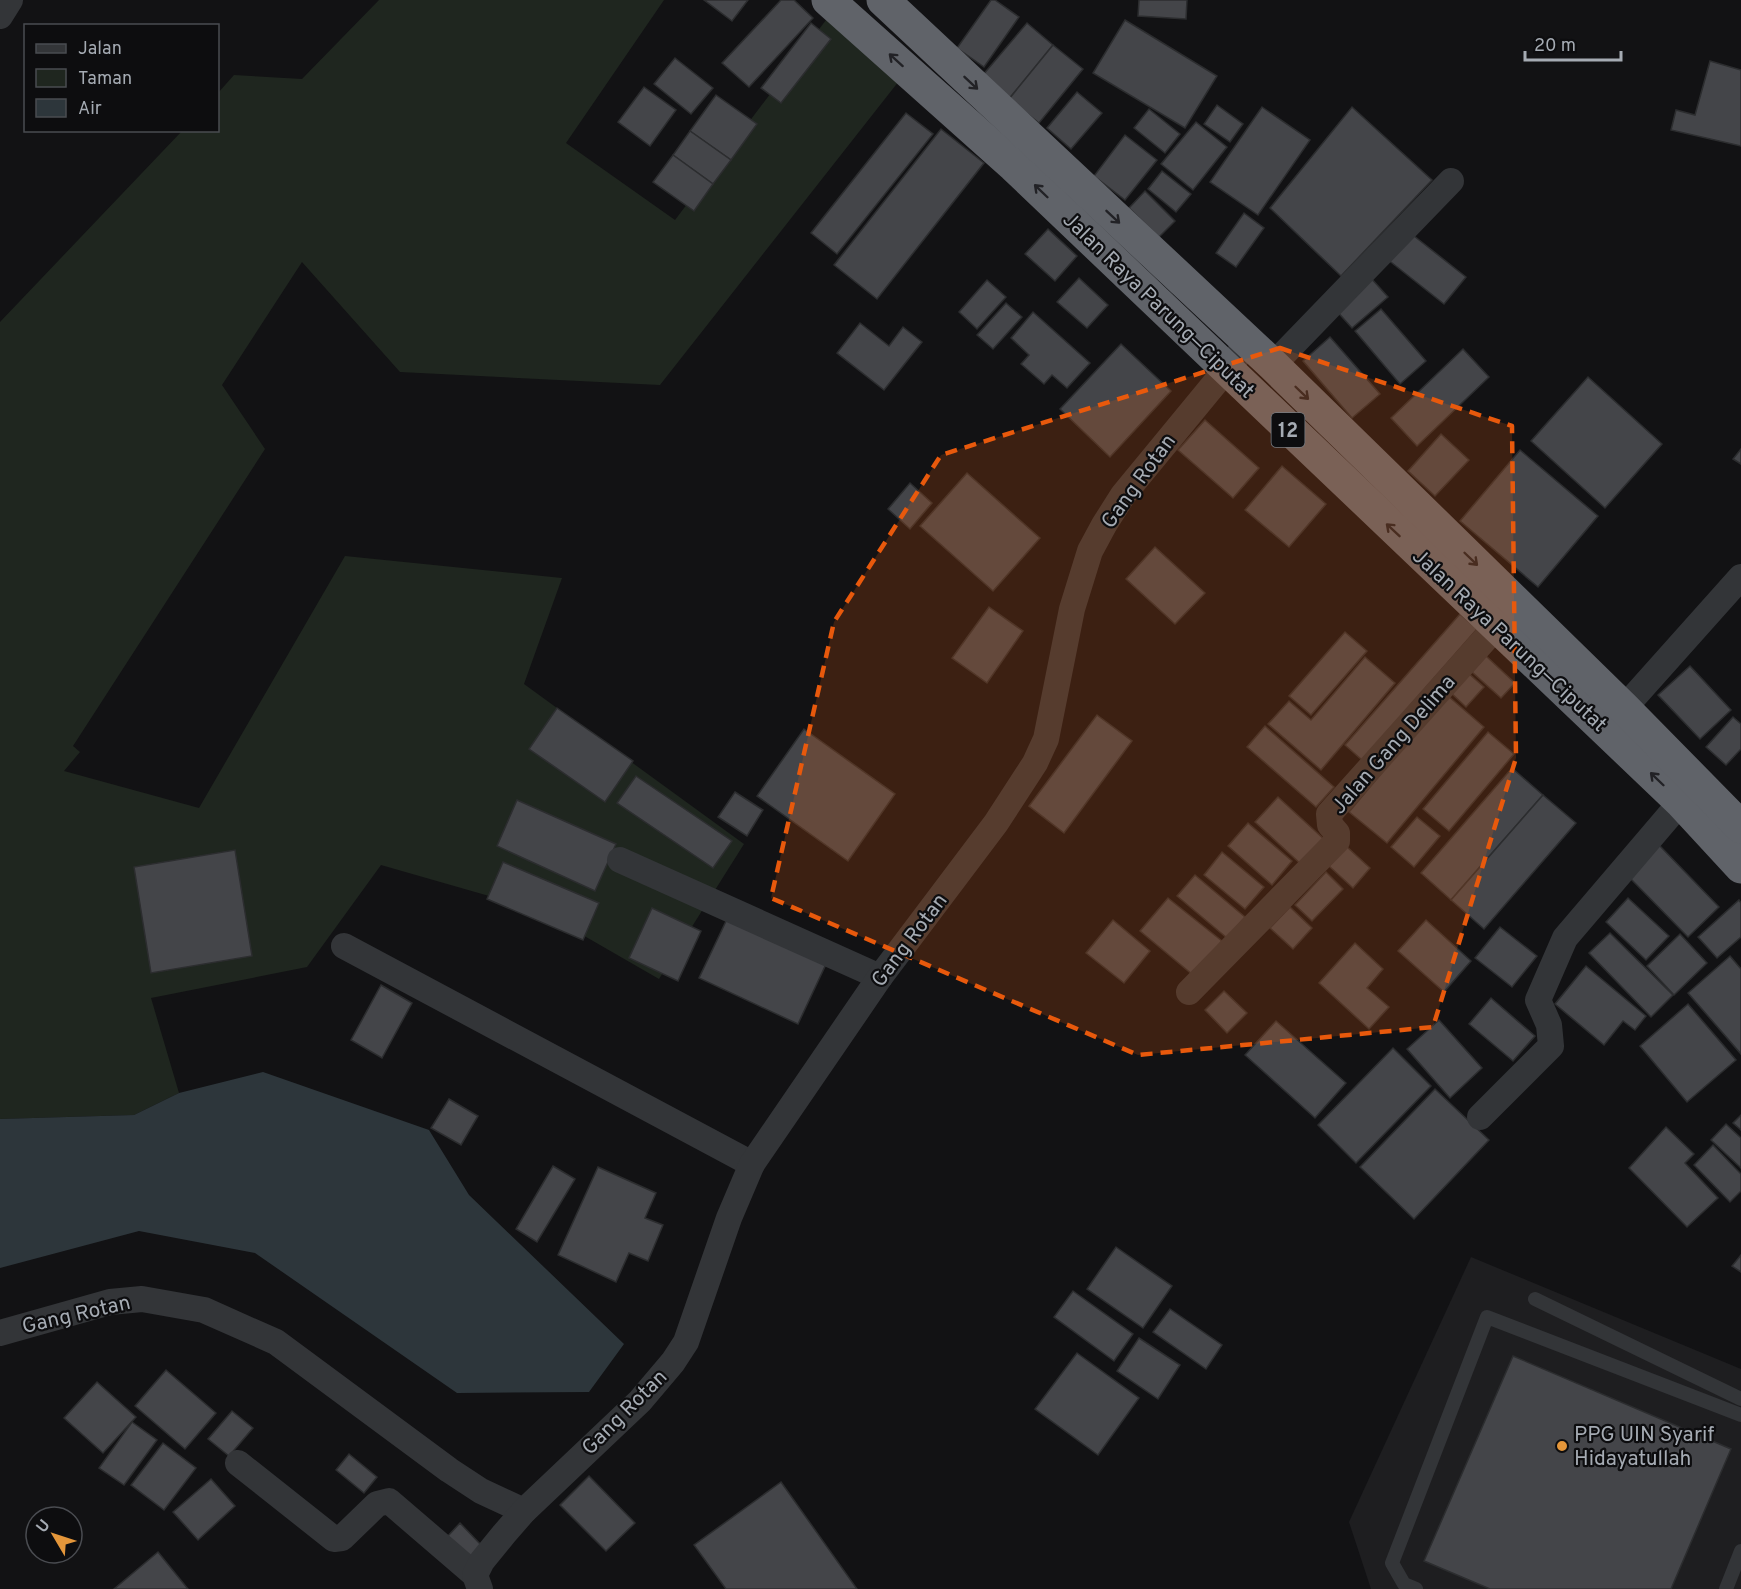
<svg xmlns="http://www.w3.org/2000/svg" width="1741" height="1589" viewBox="0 0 1741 1589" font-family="Overpass,sans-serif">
<rect width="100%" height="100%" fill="#121214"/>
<polygon fill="#1e1e20" points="1471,1257 1741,1369 1741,1589 1371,1589 1349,1522"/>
<polygon fill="#1f261f" points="379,0 664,0 566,143 675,220 826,20 899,81 660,385 400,372 302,262 222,385 265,449 73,746 80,752 64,771 199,808 345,556 562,578 524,684 744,844 659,979 541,911 381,865 307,967 151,998 179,1093 134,1115 0,1119 0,322 182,131 218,130 218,93 234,75 302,79"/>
<polygon fill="#2d363b" points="263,1072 429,1130 469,1195 624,1344 589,1392 457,1393 255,1253 139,1231 0,1268 0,1119 134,1115 179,1093"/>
<g fill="#444549" stroke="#2c2d2f" stroke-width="1.5">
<polygon points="704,0 748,0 732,21"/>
<polygon points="781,0 794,0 813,18 749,87 722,63"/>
<polygon points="991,0 995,0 1019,17 984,67 957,48"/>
<polygon points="1139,0 1187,0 1186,19 1138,16"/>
<polygon points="1125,20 1217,76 1185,128 1093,73"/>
<polygon points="811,23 831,39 781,103 761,88"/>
<polygon points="1027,23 1053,45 1009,99 982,76"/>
<polygon points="1053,45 1083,69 1039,123 1009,99"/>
<polygon points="675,58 713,88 691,114 654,84"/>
<polygon points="1710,61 1741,70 1741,146 1671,130 1676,110 1695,115"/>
<polygon points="644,87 676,110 650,146 618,122"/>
<polygon points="1077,92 1102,113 1071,149 1047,128"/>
<polygon points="716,95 757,124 731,160 690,131"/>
<polygon points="1217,105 1243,124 1230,142 1204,124"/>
<polygon points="1262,107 1310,140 1258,215 1210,182"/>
<polygon points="1352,107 1432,180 1341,276 1270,208"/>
<polygon points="1149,109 1180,134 1165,153 1134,128"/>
<polygon points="906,113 933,134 837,254 811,233"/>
<polygon points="1196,122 1227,147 1193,190 1161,164"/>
<polygon points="941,129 984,163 877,299 834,265"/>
<polygon points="690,131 731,160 713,184 673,155"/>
<polygon points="1125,135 1157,160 1125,200 1094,176"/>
<polygon points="673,155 713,184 694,211 653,182"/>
<polygon points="1162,171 1191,194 1176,212 1148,189"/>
<polygon points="1145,191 1175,221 1159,237 1129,208"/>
<polygon points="1244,213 1264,228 1236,267 1216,253"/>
<polygon points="1048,229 1077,256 1055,281 1025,254"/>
<polygon points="1409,232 1466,277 1444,304 1387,259"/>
<polygon points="1370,277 1388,297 1352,328 1334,308"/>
<polygon points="1079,278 1108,305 1087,328 1057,302"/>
<polygon points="987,280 1006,297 977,329 959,312"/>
<polygon points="1006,303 1022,317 993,349 977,335"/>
<polygon points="1381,309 1426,361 1400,384 1355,331"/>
<polygon points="1033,312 1090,363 1067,388 1052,375 1044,384 1021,364 1029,355 1011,338"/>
<polygon points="860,323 889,346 903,327 922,342 884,390 837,353"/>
<polygon points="1330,337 1380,394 1352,418 1303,361"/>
<polygon points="1121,344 1171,391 1110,457 1060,409"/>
<polygon points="1463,349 1489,377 1417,446 1391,418"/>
<polygon points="1588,377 1662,444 1605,508 1531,441"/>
<polygon points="1205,420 1259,468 1233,498 1178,450"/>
<polygon points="1441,434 1469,460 1435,496 1408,471"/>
<polygon points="1741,449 1741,464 1733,459"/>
<polygon points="1520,450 1598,516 1538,587 1460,521"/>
<polygon points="1282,466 1326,504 1289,547 1245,510"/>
<polygon points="967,473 1040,538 993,591 920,526"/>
<polygon points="910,483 932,503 910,529 888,509"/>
<polygon points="1155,547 1205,593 1175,624 1126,579"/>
<polygon points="989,607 1023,631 987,683 952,658"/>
<polygon points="1460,614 1477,629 1362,760 1345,745"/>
<polygon points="1345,632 1367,651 1311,715 1289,696"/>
<polygon points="1486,656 1515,683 1501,698 1472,672"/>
<polygon points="1365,657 1395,683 1321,770 1268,724 1289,701 1311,720"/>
<polygon points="1690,666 1731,710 1700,739 1658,695"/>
<polygon points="1467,672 1484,687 1466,707 1449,691"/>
<polygon points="1447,695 1484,727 1387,843 1349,812"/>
<polygon points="557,708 633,761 605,802 529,749"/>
<polygon points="1097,715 1132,741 1064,833 1029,806"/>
<polygon points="1733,717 1741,724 1741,749 1726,765 1706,747"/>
<polygon points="1265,726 1334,787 1316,807 1247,747"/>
<polygon points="804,729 895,794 848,861 757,796"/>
<polygon points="1488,732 1514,754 1449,831 1423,809"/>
<polygon points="1512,768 1543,795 1451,900 1421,873"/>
<polygon points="636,776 732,841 713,868 617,803"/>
<polygon points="735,792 763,810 747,836 718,817"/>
<polygon points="1543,795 1576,823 1484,929 1451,900"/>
<polygon points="1278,797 1326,841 1303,866 1255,822"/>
<polygon points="517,800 616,844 595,891 497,846"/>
<polygon points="1417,817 1440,836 1414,867 1391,847"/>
<polygon points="1248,823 1292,861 1272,885 1228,846"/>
<polygon points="1659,845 1719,907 1688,937 1628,876"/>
<polygon points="1346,846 1370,868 1353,888 1329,866"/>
<polygon points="235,850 252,956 151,973 134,867"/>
<polygon points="1222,852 1264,887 1245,909 1204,875"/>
<polygon points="503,862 599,903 583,940 487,899"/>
<polygon points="1326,872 1343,889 1312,921 1295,905"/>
<polygon points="1195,875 1245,917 1227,938 1177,896"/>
<polygon points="1168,898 1222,941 1193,975 1140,931"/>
<polygon points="1628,898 1669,936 1646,960 1606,922"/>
<polygon points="1739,900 1741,903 1741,937 1717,958 1698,937"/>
<polygon points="1290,907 1312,928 1293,949 1270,928"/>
<polygon points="652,908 701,931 678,981 629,958"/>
<polygon points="728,917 827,962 798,1024 699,978"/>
<polygon points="1113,920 1150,951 1124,983 1086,953"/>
<polygon points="1426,920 1471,961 1444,992 1398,951"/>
<polygon points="1500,927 1537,956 1512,987 1475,958"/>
<polygon points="1610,933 1673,995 1651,1017 1589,953"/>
<polygon points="1680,934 1707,963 1674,995 1647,966"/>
<polygon points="1355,943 1383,969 1367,988 1389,1007 1369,1029 1319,983"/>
<polygon points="1730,956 1741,969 1741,1054 1688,993"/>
<polygon points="1586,966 1646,1016 1635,1030 1623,1021 1604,1045 1555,1004"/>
<polygon points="381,985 412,1003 382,1058 351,1040"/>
<polygon points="1224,991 1247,1013 1227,1033 1205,1010"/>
<polygon points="1491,998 1535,1036 1513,1061 1469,1024"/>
<polygon points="1688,1004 1736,1060 1687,1102 1640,1046"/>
<polygon points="1439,1020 1482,1068 1450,1098 1407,1049"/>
<polygon points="1276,1021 1346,1083 1315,1118 1245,1055"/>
<polygon points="1393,1048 1431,1086 1356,1163 1318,1125"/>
<polygon points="1435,1089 1489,1140 1414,1219 1360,1167"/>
<polygon points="449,1099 478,1116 461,1145 431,1128"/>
<polygon points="1741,1115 1741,1130 1733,1123"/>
<polygon points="1726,1124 1741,1138 1741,1168 1711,1140"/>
<polygon points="1666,1127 1694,1154 1685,1163 1718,1198 1687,1227 1629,1168"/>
<polygon points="1713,1145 1741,1174 1741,1191 1730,1202 1694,1165"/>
<polygon points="553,1166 575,1179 537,1242 516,1229"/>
<polygon points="598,1167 656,1193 645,1218 663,1225 648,1261 629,1253 616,1282 558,1255"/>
<polygon points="1116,1247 1172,1286 1143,1328 1087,1289"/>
<polygon points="1741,1255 1741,1272 1732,1266"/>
<polygon points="1073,1291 1133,1334 1114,1361 1054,1317"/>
<polygon points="1170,1309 1222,1345 1206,1369 1153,1332"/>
<polygon points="1139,1338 1180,1365 1158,1399 1117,1371"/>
<polygon points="1077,1353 1139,1398 1098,1455 1035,1409"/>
<polygon points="1513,1356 1731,1449 1671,1589 1490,1589 1424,1561"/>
<polygon points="166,1370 216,1413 185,1449 135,1406"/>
<polygon points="97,1382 136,1417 103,1453 64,1418"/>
<polygon points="232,1411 253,1428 229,1456 208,1439"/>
<polygon points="132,1422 157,1440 124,1485 99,1468"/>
<polygon points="163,1443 196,1468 164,1510 131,1485"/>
<polygon points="349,1454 377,1477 364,1493 336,1470"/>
<polygon points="589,1476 635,1523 606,1551 560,1505"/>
<polygon points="211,1479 235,1506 198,1540 173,1512"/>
<polygon points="781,1482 857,1589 726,1589 694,1545"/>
<polygon points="460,1523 482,1546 468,1559 447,1537"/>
<polygon points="158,1552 188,1589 114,1589"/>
</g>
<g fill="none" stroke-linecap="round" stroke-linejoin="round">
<g stroke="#333538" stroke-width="14">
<polyline points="1535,1299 1741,1399"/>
<polyline points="1416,1589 1404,1584 1392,1563 1487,1317 1741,1415"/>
<polyline points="1726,1589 1741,1551"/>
</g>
<g stroke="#333538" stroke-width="26">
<polyline points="0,16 10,0"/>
<polyline points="1273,365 1451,181"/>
<polyline points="1624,708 1741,577"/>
<polyline points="620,860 880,977"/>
<polyline points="344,946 752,1164"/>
<polyline points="1189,992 1337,841 1337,833 1330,825 1329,814 1496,627"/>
<polyline points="1480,1117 1551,1046 1549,1025 1538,1000 1565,938 1681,802"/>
<polyline points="0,1333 110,1302 142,1299 204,1310 276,1342 449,1470 481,1491 524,1511"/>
<polyline points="238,1463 334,1539 342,1538 377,1504 389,1501 475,1575"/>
<polyline points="480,1589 475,1575 482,1561 504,1534 524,1511 640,1401 673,1362 686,1342 729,1218 752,1164 880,977 996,823 1035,763 1046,739 1072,609 1090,551 1104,525 1123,495 1239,354"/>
</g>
<g stroke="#606369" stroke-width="33">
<polyline points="828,0 1014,166 1681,802 1741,867"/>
<polyline points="883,0 1273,365 1624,708 1741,827"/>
</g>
</g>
<defs><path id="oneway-shaft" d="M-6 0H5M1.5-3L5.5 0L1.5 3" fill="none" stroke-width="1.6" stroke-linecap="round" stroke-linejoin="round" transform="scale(1.5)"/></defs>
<g stroke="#222226">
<use href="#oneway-shaft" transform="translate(896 60) rotate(-138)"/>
<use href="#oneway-shaft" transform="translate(971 83) rotate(43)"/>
<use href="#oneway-shaft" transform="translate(1041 191) rotate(-136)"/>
<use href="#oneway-shaft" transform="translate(1113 217) rotate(43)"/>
<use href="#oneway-shaft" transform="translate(1302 393) rotate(44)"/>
<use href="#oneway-shaft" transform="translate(1393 530) rotate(-137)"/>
<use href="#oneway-shaft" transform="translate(1471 559) rotate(44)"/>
<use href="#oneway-shaft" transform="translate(1657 779) rotate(-136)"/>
</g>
<path fill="#e8590c" fill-opacity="0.2" stroke="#e8590c" stroke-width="4.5" stroke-dasharray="12 8" stroke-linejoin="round" d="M1280,348L1512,426L1516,758L1433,1027L1138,1055L771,898L834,622L941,455Z"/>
<circle fill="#e4963a" stroke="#0d0d0f" stroke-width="2" cx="1562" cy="1446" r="6"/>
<g text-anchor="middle" stroke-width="4.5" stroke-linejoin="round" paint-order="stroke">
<rect fill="#0d0d0f" stroke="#777c82" stroke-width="1.5" x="1271.5" y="413" width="33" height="34" rx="4.5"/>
<g font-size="20" font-weight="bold" fill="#a5abb3">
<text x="1288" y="437">12</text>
</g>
<g font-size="21" fill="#a5abb3" stroke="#0d0d0f">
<text transform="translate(1159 305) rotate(44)" y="7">Jalan Raya Parung—Ciputat</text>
<text transform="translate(1138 481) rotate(-54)" y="7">Gang Rotan</text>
<text transform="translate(1510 640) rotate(43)" y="7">Jalan Raya Parung—Ciputat</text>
<text transform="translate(1393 744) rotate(-49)" y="7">Jalan Gang Delima</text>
<text transform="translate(909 940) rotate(-53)" y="7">Gang Rotan</text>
<text transform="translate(76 1314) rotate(-13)" y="7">Gang Rotan</text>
<text transform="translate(624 1412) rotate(-45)" y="7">Gang Rotan</text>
</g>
<g font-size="21" fill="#a5abb3" stroke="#0d0d0f" text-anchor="start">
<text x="1574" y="1441">PPG UIN Syarif<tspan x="1574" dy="24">Hidayatullah</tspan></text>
</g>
</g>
<rect x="24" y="24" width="195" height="108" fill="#0d0d0f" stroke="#4a4c51" stroke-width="1.5"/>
<rect x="36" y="44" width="30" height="9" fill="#333538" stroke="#4a4c51" stroke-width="1.5"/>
<text x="78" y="54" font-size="18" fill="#a5abb3">Jalan</text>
<rect x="36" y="69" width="30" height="18" fill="#1f261f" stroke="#4a4c51" stroke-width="1.5"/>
<text x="78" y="84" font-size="18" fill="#a5abb3">Taman</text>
<rect x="36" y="99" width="30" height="18" fill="#2d363b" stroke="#4a4c51" stroke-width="1.5"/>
<text x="78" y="114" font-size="18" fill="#a5abb3">Air</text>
<g transform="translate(54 1535) rotate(309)"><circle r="28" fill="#0d0d0f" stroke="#4a4c51" stroke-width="1.5"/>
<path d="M0-4.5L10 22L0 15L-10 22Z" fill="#e4963a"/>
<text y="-9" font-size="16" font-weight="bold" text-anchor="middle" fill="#a5abb3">U</text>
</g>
<path d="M1525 51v9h96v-9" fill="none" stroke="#a5abb3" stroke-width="3"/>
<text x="1534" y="51" font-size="18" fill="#a5abb3" stroke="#0d0d0f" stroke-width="4.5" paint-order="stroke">20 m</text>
</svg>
